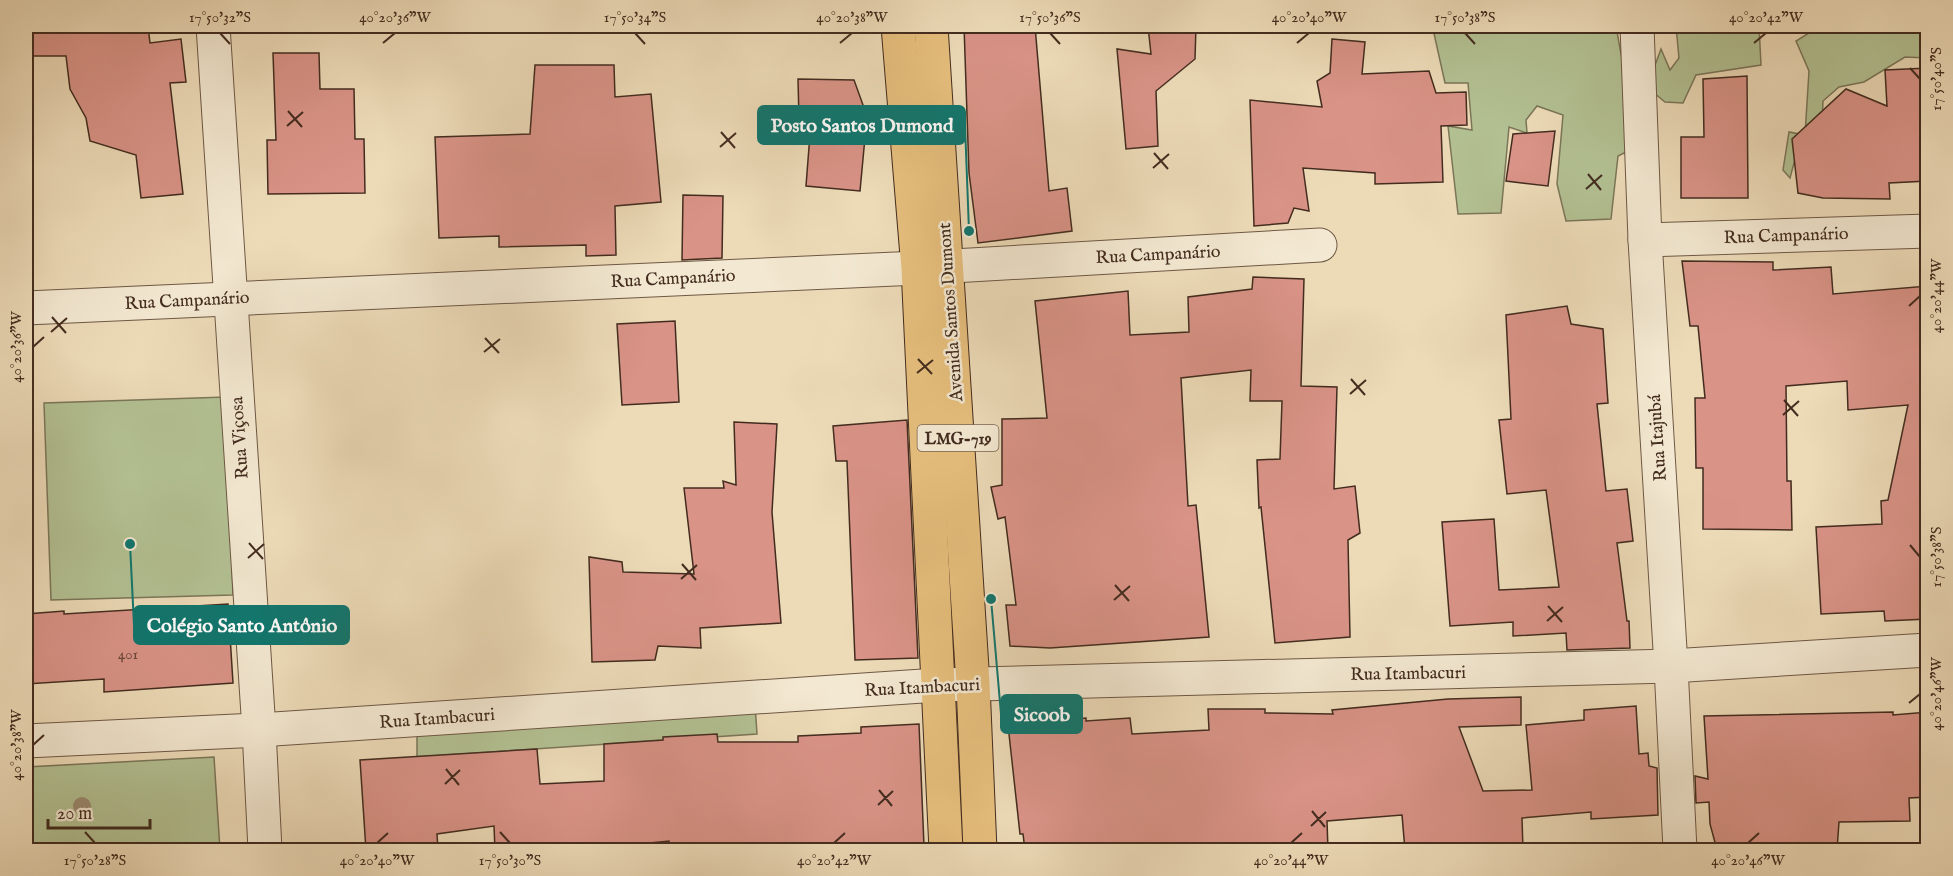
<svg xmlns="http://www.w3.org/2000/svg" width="1953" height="876" viewBox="0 0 1953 876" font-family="'IM FELL English',serif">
<rect width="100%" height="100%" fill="#eddbb8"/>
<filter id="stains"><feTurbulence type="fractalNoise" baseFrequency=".00333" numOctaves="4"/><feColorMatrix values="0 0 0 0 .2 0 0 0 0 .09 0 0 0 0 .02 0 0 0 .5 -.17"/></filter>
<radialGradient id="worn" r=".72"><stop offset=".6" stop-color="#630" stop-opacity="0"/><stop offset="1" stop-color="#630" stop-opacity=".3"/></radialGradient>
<g fill="#b3c193" stroke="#7b7659" stroke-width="1.5">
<polygon points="1434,26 1486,26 1487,28 1520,26 1616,26 1633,121 1634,148 1618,156 1611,219 1566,221 1557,184 1563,115 1537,106 1526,120 1527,133 1509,127 1501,213 1458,214 1448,126 1472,130 1468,83 1445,83 1433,29"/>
<polygon points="1676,26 1723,26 1725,31 1731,26 1759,26 1761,65 1696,75 1683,103 1665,102 1647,87 1661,49 1670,70 1679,58"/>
<polygon points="1820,26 1927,26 1927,58 1905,57 1864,82 1839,87 1823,101 1821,150 1797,152 1790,178 1783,170 1789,132 1805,135 1809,71 1796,41"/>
<polygon points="226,397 233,595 51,600 44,403"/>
<polygon points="755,704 757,734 417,757 417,735"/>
<polygon points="214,757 220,850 26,850 26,767"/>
</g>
<g fill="#d99387" stroke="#432c1f" stroke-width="1.5">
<polygon points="26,26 148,26 150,43 181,39 186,82 170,83 183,194 141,198 136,155 90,141 86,118 70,89 66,56 26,56"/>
<polygon points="964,26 1035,26 1049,191 1067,188 1072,231 978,243 969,173"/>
<polygon points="1148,26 1196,26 1195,59 1156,91 1158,146 1126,149 1117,49 1151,54"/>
<polygon points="1332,39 1365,42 1362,74 1429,71 1436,93 1466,92 1467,125 1441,126 1443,182 1375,184 1375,173 1303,168 1309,211 1294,208 1288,223 1254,226 1250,100 1322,107 1317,81 1330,73"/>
<polygon points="273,53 319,53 320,89 354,89 355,139 364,139 365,193 268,194 267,140 276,140"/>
<polygon points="535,65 614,65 615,97 651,94 661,202 615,206 616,255 586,256 586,245 499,247 499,236 439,238 435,137 530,134"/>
<polygon points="1928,68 1928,181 1889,183 1890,199 1823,198 1798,193 1792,139 1846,89 1887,106 1885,70"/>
<polygon points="1747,76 1748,198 1681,198 1681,137 1704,137 1703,79"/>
<polygon points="798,79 854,80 867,116 860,191 806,186 811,121 799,120"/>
<polygon points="1555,131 1548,186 1506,181 1513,134"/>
<polygon points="683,195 723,196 722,258 682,260"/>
<polygon points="1682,261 1773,262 1773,270 1831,267 1833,294 1928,286 1928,619 1885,621 1884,611 1821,614 1816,527 1882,524 1881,501 1888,500 1908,405 1848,410 1847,381 1786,386 1787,481 1791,481 1792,530 1703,529 1703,468 1696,468 1695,398 1705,398 1698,326 1690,326"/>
<polygon points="1253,277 1304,279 1301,386 1337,387 1334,489 1355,486 1360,533 1348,540 1350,637 1275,643 1261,507 1259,508 1257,460 1280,459 1282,401 1250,401 1251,370 1181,378 1188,506 1196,505 1209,637 1050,648 1010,646 1006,605 1016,605 1005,517 998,519 991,487 1002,485 1002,419 1047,418 1035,301 1128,291 1130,335 1189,332 1188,297 1252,289"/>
<polygon points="1567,306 1571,324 1603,329 1608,403 1597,404 1606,491 1627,489 1633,541 1617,543 1627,621 1629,621 1630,648 1567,650 1566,633 1513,636 1513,622 1450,626 1442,522 1494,519 1499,590 1559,587 1546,490 1507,494 1499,420 1511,419 1506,315"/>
<polygon points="675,321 679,402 622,405 617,324"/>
<polygon points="907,420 918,658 855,660 847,461 836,461 833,426"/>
<polygon points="734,422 777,424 772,512 781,623 700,628 701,648 658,646 655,660 592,662 589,557 622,562 623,572 694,574 684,488 724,488 723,481 736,485"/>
<polygon points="228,604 233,683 104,692 104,679 26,684 26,614 64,611 64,614"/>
<polygon points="1521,697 1521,725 1459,727 1483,791 1532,790 1526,725 1584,720 1584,710 1636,706 1639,754 1648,753 1649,766 1657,768 1658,815 1591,819 1591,812 1522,818 1523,850 1405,850 1402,815 1327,821 1328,850 1301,850 1301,846 1230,850 1025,850 1023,834 1020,834 1008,725 1086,718 1086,721 1130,718 1132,734 1209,730 1208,709 1265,709 1265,713 1333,714 1332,710 1448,699"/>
<polygon points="1893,712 1893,715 1928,712 1928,797 1909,798 1910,821 1839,822 1837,850 1717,850 1710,824 1709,802 1696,803 1695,776 1708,779 1704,716"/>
<polygon points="919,724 924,846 814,850 814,846 724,846 724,850 669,850 669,841 609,847 609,850 495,850 494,826 437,834 438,850 366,850 360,760 537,749 540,784 604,781 604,744 663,740 663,737 717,734 718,742 798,742 798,736 861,733 861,727"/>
</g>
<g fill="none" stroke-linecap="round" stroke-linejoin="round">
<g stroke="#6e5845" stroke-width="35">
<g id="minor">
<polyline points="213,26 259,730 265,850"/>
<polyline points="1637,26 1645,240 1671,666 1680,850"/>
<polyline points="1645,240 1928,231"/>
<polyline points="26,308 918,268 1320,245"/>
<polyline points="26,741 259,730 938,685 1671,666 1928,650"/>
</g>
</g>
<g stroke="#432c1f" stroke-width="35">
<g id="major">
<polyline points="898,26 918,268 946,850"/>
<polyline points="931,26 973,684 980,850"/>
</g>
</g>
<use href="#minor" stroke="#f3e8d1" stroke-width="33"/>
<use href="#major" stroke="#e6be7c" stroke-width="33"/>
</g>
<circle fill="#9c8b70" cx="82" cy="806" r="9"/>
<path fill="none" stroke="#432c1f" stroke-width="2" d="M220,33L230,44M635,33L645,44M1050,33L1060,44M1465,33L1475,44M383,43L395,33M840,43L852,33M1297,43L1309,33M1754,43L1766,33M1910,68L1920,79M288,111L302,127M287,126L303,112M721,132L735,148M720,147L736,133M1154,153L1168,169M1153,168L1169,154M1588,174L1601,190M1586,189L1602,175M1909,306L1920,296M52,317L66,333M51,332L67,318M485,338L499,353M33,347L44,337M484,352L500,339M918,359L932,374M917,373L933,360M1351,379L1365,395M1350,394L1366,380M1784,400L1798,416M1783,415L1799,401M249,543L263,559M1910,545L1920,557M248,558L264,544M682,564L696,580M681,579L697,565M1115,585L1129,601M1114,600L1130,586M1548,606L1562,622M1547,621L1563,607M1909,703L1920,694M33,745L44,735M446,769L459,785M445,784L460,770M879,790L892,806M878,805L893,791M1312,811L1325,827M1311,826L1326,812M85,832L95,843M500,832L510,843M377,843L388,833M834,843L845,833M1291,843L1302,833M1748,843L1759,833"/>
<g text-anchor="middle" stroke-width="5" stroke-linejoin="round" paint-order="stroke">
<g font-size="15" fill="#684639">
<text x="128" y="659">401</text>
</g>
<rect fill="#f3e8d1" stroke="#786454" stroke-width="1.5" x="917.5" y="425" width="81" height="26" rx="4.5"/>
<g font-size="16" font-weight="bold" fill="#432c1f">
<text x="958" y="444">LMG-719</text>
</g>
<g font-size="18" fill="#432c1f" stroke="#f3e8d1">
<text transform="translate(1786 235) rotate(-2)" y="6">Rua Campanário</text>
<text transform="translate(1158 254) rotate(-3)" y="6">Rua Campanário</text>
<text transform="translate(673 278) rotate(-3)" y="6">Rua Campanário</text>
<text transform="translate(187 300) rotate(-3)" y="6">Rua Campanário</text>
<text transform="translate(950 312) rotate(-94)" y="6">Avenida Santos Dumont</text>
<text transform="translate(239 438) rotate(-94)" y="6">Rua Viçosa</text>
<text transform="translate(1657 438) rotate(-94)" y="6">Rua Itajubá</text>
<text transform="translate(1408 673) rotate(-1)" y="6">Rua Itambacuri</text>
<text transform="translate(922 687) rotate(-3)" y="6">Rua Itambacuri</text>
<text transform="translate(437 718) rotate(-4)" y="6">Rua Itambacuri</text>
</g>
</g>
<path fill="none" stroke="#0f766e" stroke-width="2" d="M969 231L965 125M130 544L134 625M991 599L1001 714"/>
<g fill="#0f766e" stroke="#f3e8d1" stroke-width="2">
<circle cx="969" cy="231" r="6"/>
<circle cx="130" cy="544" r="6"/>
<circle cx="991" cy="599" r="6"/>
</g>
<g fill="#0f766e" stroke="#0f766e" stroke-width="2">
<rect x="758" y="106" width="207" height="38" rx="6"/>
<rect x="134" y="606" width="215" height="38" rx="6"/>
<rect x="1001" y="695" width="81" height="38" rx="6"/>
</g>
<g font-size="20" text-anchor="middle" font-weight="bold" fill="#fff">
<text x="862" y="132">Posto Santos Dumond</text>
<text x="242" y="632">Colégio Santo Antônio</text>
<text x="1042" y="721">Sicoob</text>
</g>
<rect width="1953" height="876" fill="none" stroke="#eddbb8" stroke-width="66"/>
<path d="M48 819v9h102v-9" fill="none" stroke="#432c1f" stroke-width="3"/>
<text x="57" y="819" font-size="18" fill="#432c1f" stroke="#f3e8d1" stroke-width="4.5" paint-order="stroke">20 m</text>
<rect x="33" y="33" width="1887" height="810" fill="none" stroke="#432c1f" stroke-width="2"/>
<g font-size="15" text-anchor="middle" fill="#432c1f">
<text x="220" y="22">17°50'32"S</text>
<text x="395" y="22">40°20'36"W</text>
<text x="635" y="22">17°50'34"S</text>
<text x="852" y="22">40°20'38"W</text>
<text x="1050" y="22">17°50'36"S</text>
<text x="1309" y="22">40°20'40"W</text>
<text x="1465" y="22">17°50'38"S</text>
<text x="1766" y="22">40°20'42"W</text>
<text transform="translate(1936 79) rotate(-90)" y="5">17°50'40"S</text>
<text transform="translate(1936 296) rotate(-90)" y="5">40°20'44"W</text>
<text transform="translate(16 347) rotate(-90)" y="5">40°20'36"W</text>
<text transform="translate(1936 557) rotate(-90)" y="5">17°50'38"S</text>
<text transform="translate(1936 694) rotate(-90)" y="5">40°20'46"W</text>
<text transform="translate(16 745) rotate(-90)" y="5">40°20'38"W</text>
<text x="95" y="865">17°50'28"S</text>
<text x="377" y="865">40°20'40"W</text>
<text x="510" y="865">17°50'30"S</text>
<text x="834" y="865">40°20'42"W</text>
<text x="1291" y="865">40°20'44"W</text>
<text x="1748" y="865">40°20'46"W</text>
</g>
<rect width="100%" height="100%" filter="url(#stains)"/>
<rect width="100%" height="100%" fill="url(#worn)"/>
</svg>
